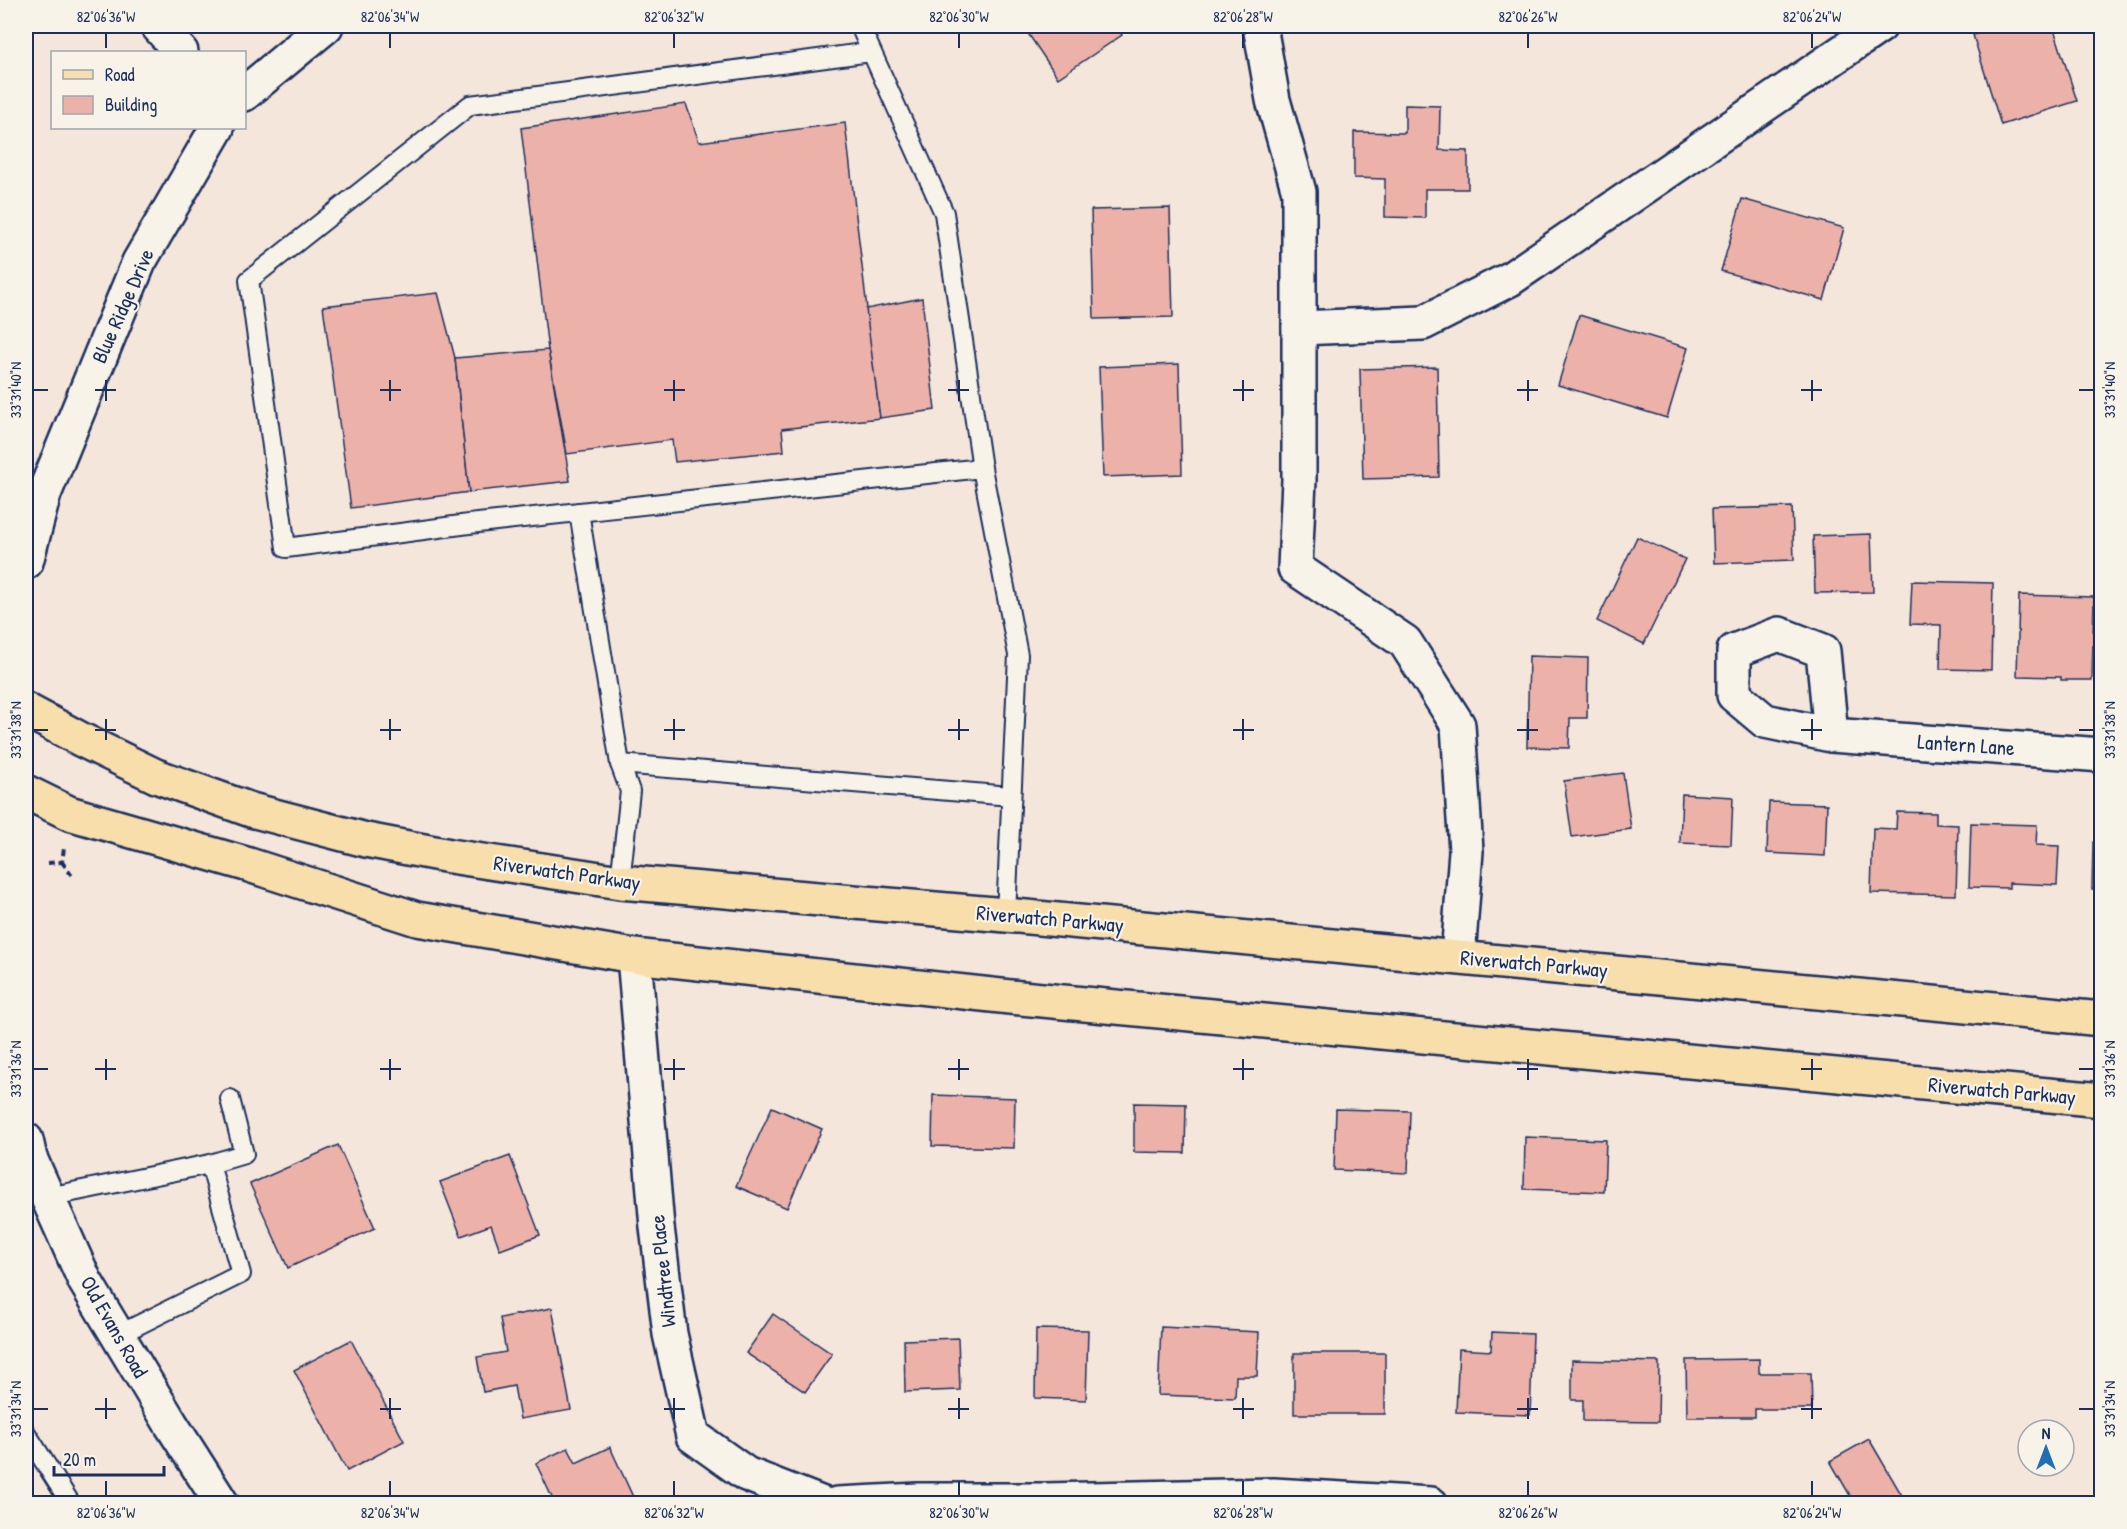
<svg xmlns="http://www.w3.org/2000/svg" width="2127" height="1529" viewBox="0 0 2127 1529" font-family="'Patrick Hand',sans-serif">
<rect width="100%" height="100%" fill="#f5e6db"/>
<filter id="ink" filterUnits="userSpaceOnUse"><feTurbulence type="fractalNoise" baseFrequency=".0167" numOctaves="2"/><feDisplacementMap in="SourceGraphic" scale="12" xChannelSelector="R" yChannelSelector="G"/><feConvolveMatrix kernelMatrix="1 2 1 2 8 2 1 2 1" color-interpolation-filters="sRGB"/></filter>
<g filter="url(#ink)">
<g fill="#ecb2a9" stroke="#1b2f5e" stroke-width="1.5">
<polygon points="1023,26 1116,26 1122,35 1058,78"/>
<polygon points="2004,26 2053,26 2077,101 2001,125 1973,35"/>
<polygon points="686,104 699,142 845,123 880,418 782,429 784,451 675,462 672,440 567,454 548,350 521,128"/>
<polygon points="1405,105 1440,106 1439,150 1468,151 1468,189 1425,189 1425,218 1385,217 1385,179 1354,178 1354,132 1405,133"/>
<polygon points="1742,199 1844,228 1824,300 1721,271"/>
<polygon points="1170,208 1173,317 1094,319 1091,210"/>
<polygon points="438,293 455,358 469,492 351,508 323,306"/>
<polygon points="922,298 935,410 880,418 866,309"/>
<polygon points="1579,315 1688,348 1667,418 1558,385"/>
<polygon points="548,350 570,481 469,492 455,358"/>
<polygon points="1179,364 1182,474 1103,477 1099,367"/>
<polygon points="1437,367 1439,477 1363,479 1360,369"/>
<polygon points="1792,507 1794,560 1714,563 1712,509"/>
<polygon points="1871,534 1873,592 1815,593 1813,536"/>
<polygon points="1637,537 1685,559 1644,644 1597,621"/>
<polygon points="1912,581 1993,583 1991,670 1940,669 1941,625 1910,624"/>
<polygon points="2019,595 2094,597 2092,680 2061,680 2061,677 2017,676"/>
<polygon points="1529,656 1588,658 1587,718 1570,718 1569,748 1527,747"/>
<polygon points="1623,773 1631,829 1572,837 1564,781"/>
<polygon points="1682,794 1733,797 1731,845 1680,843"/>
<polygon points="1769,802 1827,804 1825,856 1767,853"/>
<polygon points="1897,812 1936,813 1936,824 1958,825 1956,895 1871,893 1873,828 1896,829"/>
<polygon points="1971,823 2037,825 2036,845 2059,846 2057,885 2009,883 2009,888 1969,887"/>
<polygon points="2093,842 2102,842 2102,889 2092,889"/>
<polygon points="933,1095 1015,1098 1014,1148 932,1146"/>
<polygon points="1134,1103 1186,1104 1185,1153 1134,1152"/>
<polygon points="772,1107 822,1129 787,1208 736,1186"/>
<polygon points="1336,1109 1410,1111 1408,1173 1334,1170"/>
<polygon points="1525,1137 1606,1140 1604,1192 1524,1189"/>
<polygon points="338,1145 375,1228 288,1268 250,1184"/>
<polygon points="510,1156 540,1235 500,1250 491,1225 461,1236 440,1182"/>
<polygon points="552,1308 571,1410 520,1419 514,1386 483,1392 477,1357 506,1352 500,1318"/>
<polygon points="773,1314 832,1354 805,1392 746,1353"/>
<polygon points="1161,1327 1259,1332 1257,1376 1236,1376 1235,1398 1158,1395"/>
<polygon points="1036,1329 1088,1330 1086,1400 1035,1398"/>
<polygon points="1492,1332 1533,1334 1530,1415 1456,1412 1459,1349 1491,1351"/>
<polygon points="958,1338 960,1390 905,1392 904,1340"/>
<polygon points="351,1340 404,1441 347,1471 294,1370"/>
<rect x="1294" y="1353" width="91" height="61"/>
<polygon points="1759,1359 1759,1373 1811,1373 1812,1409 1755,1409 1755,1417 1687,1417 1686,1360"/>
<polygon points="1572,1360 1659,1362 1658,1422 1583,1421 1583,1400 1572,1400"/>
<polygon points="1869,1439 1907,1504 1855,1504 1830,1461"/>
<polygon points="610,1447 633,1497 619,1504 555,1504 536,1463 568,1448 576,1463"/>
</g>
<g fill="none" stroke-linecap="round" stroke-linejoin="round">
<g stroke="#1b2f5e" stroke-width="22">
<g id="service">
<polyline points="860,26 944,213 982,468 1018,655 1006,915"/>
<polyline points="871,52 470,105 249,280 286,548 469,524 982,468"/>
<polyline points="579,512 620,764"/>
<polyline points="620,882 630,791 620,764 1011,796"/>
<polyline points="48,1197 210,1164"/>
<polyline points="118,1335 241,1274 210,1164 244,1154 230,1099"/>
<polyline points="26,1433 71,1504"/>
</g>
</g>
<g stroke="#1b2f5e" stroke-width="38">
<g id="minor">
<polyline points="158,26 181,52"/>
<polyline points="1260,26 1273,100 1299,192 1299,480 1295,568 1405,642 1458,725 1466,851 1458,957"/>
<polyline points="1299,328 1423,323 1510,279 1880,26"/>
<polyline points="1831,735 1823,651 1779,634 1734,651 1734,695 1765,721 1831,735 2102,755"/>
<polyline points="634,956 657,1227 670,1334 693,1436 746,1474 823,1504"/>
<polyline points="837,1504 918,1500 1044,1500 1273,1495 1431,1504"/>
</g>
</g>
<g stroke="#1b2f5e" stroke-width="38">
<g id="tertiary">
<polyline points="244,94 326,26"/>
<polyline points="26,562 44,494 139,262 217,128"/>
<polyline points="26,1140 30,1158 85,1281 171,1424 222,1504"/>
</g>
</g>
<g stroke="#1b2f5e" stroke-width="38">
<g id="primary">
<polyline points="26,710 82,740 156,776 251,810 366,840 450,856 620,882 1006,915 2102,1019"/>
<polyline points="26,792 69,813 246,864 417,919 634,956 1010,997 2102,1100"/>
</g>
</g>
<g stroke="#1b2f5e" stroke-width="4" stroke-dasharray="6 4.5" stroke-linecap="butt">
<polyline points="62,862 72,876"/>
<polyline points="48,863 62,862 64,848"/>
</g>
<use href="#service" stroke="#f7f3e8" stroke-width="18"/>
<use href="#minor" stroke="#f7f3e8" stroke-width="33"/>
<use href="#tertiary" stroke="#f7f3e8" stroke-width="33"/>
<use href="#primary" stroke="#f8deab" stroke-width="33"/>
</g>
</g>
<path fill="none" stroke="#1b2f5e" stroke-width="2" d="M106,33V48M390,33V48M674,33V48M959,33V48M1243,33V48M1528,33V48M1812,33V48M106,380V401M390,380V401M674,380V401M959,380V401M1243,380V401M1528,380V401M1812,380V401M33,390H48M95,390H116M380,390H401M664,390H685M948,390H969M1233,390H1254M1517,390H1538M1801,390H1822M2079,390H2094M106,719V740M390,719V740M674,719V740M959,719V740M1243,719V740M1528,719V740M1812,719V740M33,730H48M95,730H116M380,730H401M664,730H685M948,730H969M1233,730H1254M1517,730H1538M1801,730H1822M2079,730H2094M106,1059V1080M390,1059V1080M674,1059V1080M959,1059V1080M1243,1059V1080M1528,1059V1080M1812,1059V1080M33,1069H48M95,1069H116M380,1069H401M664,1069H685M948,1069H969M1233,1069H1254M1517,1069H1538M1801,1069H1822M2079,1069H2094M106,1398V1419M390,1398V1419M674,1398V1419M959,1398V1419M1243,1398V1419M1528,1398V1419M1812,1398V1419M33,1409H48M95,1409H116M380,1409H401M664,1409H685M948,1409H969M1233,1409H1254M1517,1409H1538M1801,1409H1822M2079,1409H2094M106,1481V1496M390,1481V1496M674,1481V1496M959,1481V1496M1243,1481V1496M1528,1481V1496M1812,1481V1496"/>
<g text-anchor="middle" stroke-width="4.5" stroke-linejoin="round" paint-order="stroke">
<g font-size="21" fill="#1b2f5e" stroke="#f7f3e8">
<text transform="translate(123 306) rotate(-66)" y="7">Blue Ridge Drive</text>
<text transform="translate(1966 745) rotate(4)" y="7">Lantern Lane</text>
<text transform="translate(567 873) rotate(8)" y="7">Riverwatch Parkway</text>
<text transform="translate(1050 919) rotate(5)" y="7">Riverwatch Parkway</text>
<text transform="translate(1534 964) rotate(5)" y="7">Riverwatch Parkway</text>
<text transform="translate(2002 1091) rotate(5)" y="7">Riverwatch Parkway</text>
<text transform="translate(663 1271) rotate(-96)" y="7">Windtree Place</text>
<text transform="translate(114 1327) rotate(60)" y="7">Old Evans Road</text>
</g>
</g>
<rect width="2127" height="1529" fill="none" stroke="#f7f3e8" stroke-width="66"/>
<rect x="51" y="51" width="195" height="78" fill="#f7f3e8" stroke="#9fa5b1" stroke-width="1.5"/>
<rect x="63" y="70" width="30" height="9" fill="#f8deab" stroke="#9fa5b1" stroke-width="1.5"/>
<text x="105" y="81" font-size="18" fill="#1b2f5e">Road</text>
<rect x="63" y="96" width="30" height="18" fill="#ecb2a9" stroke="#9fa5b1" stroke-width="1.5"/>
<text x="105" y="111" font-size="18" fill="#1b2f5e">Building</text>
<g transform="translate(2046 1448)"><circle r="28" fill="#f7f3e8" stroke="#9fa5b1" stroke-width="1.5"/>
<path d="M0-4.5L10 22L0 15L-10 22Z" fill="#1f6fb2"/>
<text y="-9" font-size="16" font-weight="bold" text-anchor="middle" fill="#1b2f5e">N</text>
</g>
<path d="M54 1466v9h110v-9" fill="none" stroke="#1b2f5e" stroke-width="3"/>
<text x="63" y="1466" font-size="18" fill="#1b2f5e" stroke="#f7f3e8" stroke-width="4.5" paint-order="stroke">20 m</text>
<rect x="33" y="33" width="2061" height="1463" fill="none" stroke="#1b2f5e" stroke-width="2"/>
<g font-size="15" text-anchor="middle" fill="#1b2f5e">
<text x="106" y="22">82°06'36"W</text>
<text x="390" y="22">82°06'34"W</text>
<text x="674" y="22">82°06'32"W</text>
<text x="959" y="22">82°06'30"W</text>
<text x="1243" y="22">82°06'28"W</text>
<text x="1528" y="22">82°06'26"W</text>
<text x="1812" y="22">82°06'24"W</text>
<text transform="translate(16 390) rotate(-90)" y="5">33°31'40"N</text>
<text transform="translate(2110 390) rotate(-90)" y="5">33°31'40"N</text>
<text transform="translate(16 730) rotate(-90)" y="5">33°31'38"N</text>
<text transform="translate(2110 730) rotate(-90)" y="5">33°31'38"N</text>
<text transform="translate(16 1069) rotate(-90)" y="5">33°31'36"N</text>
<text transform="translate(2110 1069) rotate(-90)" y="5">33°31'36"N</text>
<text transform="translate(16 1409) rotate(-90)" y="5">33°31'34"N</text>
<text transform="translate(2110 1409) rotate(-90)" y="5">33°31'34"N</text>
<text x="106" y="1518">82°06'36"W</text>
<text x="390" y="1518">82°06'34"W</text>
<text x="674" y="1518">82°06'32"W</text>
<text x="959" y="1518">82°06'30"W</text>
<text x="1243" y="1518">82°06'28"W</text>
<text x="1528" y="1518">82°06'26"W</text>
<text x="1812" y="1518">82°06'24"W</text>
</g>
</svg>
